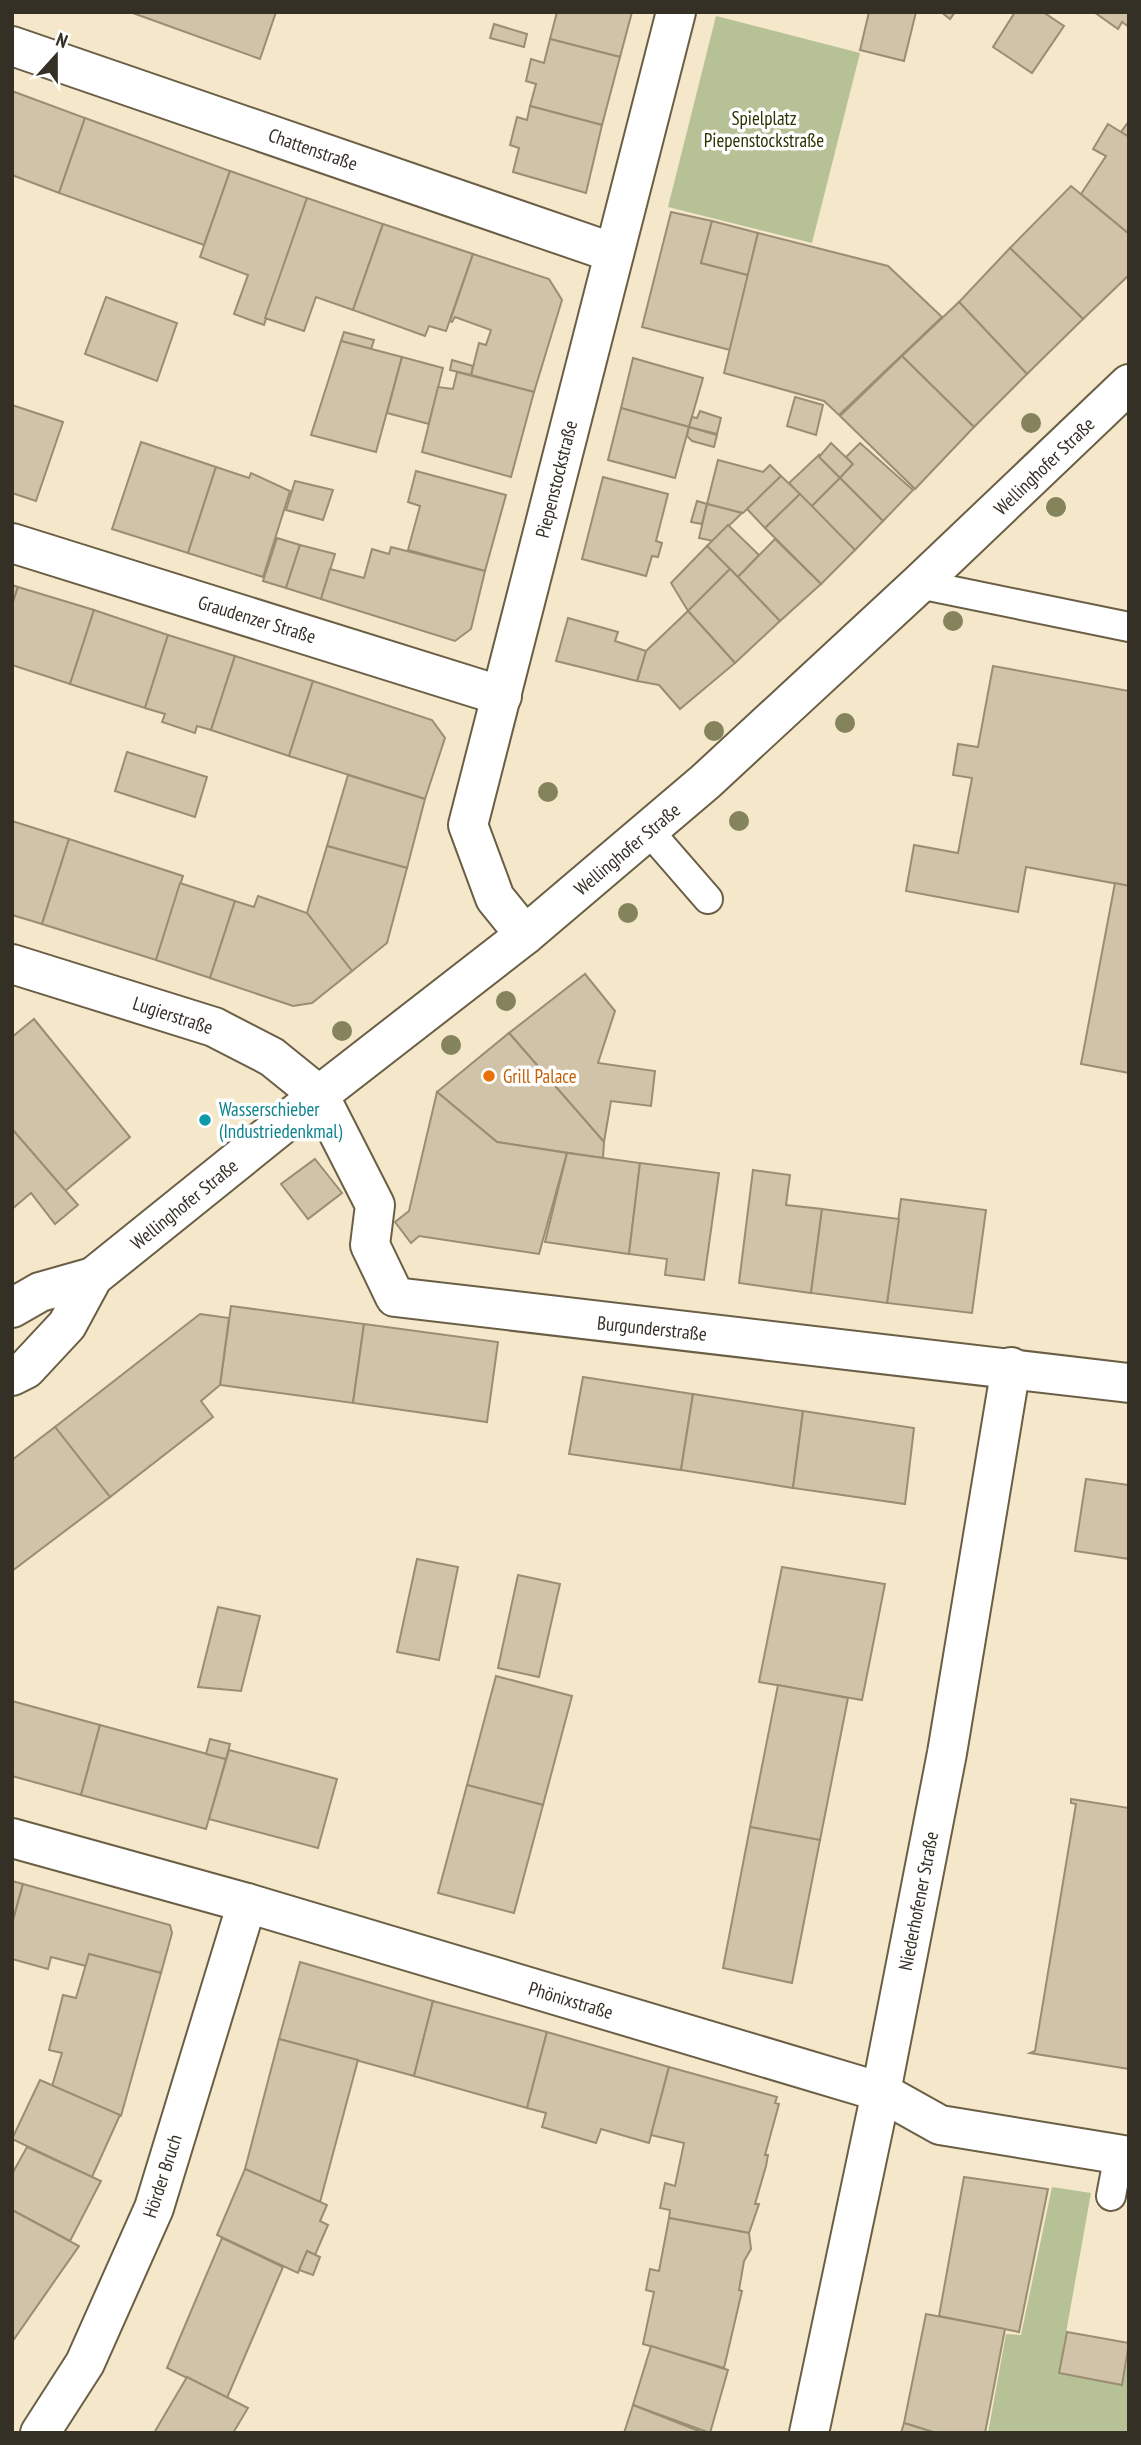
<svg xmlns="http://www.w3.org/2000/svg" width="1141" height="2445" viewBox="0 0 1141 2445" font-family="'PT Sans Narrow',sans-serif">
<rect width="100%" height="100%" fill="#f4e7ca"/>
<g fill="#b7c196">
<polygon points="716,16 860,53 812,243 668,207"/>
<polygon points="1052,2187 1091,2193 1059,2372 1122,2385 1129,2353 1129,2433 988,2433 1006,2334 1021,2335"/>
</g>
<g fill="#d0c3a7" stroke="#9a8d73" stroke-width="2">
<polygon points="130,12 276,12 260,59"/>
<polygon points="557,12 632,12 620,57 550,39"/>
<polygon points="869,12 916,12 904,61 860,50"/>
<polygon points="941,12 955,12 950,19"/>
<polygon points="1015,12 1043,12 1064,26 1032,73 993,47"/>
<polygon points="1094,12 1129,12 1129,27 1122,22 1118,29"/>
<polygon points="494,24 527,34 524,47 490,38"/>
<polygon points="550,39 620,57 602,125 530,106 536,84 526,81 531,59 544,63"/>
<polygon points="12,91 85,118 59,193 12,175"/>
<polygon points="530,106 602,125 586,193 513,172 519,148 510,145 517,117 527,120"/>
<polygon points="85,118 230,171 204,245 59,193"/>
<polygon points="1129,121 1129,137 1121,132"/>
<polygon points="1108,124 1129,137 1129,234 1081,194 1106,156 1093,149"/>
<polygon points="230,171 307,198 264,325 234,314 248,275 200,257"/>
<polygon points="1071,186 1129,234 1129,275 1083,319 1010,248"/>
<polygon points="307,198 383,224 353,310 316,297 304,331 265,318"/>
<polygon points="671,212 712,221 701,263 748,275 730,350 642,327"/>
<polygon points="712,221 758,233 748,275 701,263"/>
<polygon points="383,224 473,254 446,331 429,326 425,336 353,310"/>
<polygon points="758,233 888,266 942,317 839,415 824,401 724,373"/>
<polygon points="1010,248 1083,319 1027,374 959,302"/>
<polygon points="473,254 549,279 562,300 534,392 471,375 479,343 486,345 491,330 455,317 452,322 450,321"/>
<polygon points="106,297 177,323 157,381 85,354"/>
<polygon points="959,302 1027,374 974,427 902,356"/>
<polygon points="344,332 374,340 371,349 341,341"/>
<polygon points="341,341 402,357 376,452 311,435"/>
<polygon points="902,356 974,427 915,489 840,416"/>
<polygon points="402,357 443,368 429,424 387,413"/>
<polygon points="633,358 703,378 689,427 621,408"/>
<polygon points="452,360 473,366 471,375 450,370"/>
<polygon points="457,372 534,392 511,477 422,452 438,387 453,389"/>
<polygon points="795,397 823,405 816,435 787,426"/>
<polygon points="12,405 63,422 36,501 12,493"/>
<polygon points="621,408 689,427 675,478 608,460"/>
<polygon points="700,411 721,418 717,434 689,427 692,417 697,418"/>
<polygon points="689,427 717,435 714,447 692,441 687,436"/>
<polygon points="141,442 216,467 188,553 112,529"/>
<polygon points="831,443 853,464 840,478 819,457"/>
<polygon points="860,443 913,490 883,521 840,478 853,464 846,457"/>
<polygon points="820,454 819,457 840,478 811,507 789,483"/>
<polygon points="718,460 763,472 770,465 781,476 743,513 707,504"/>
<polygon points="216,467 249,478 251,473 290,491 263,577 188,553"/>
<polygon points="416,471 506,495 485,571 408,550 420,506 408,502"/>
<polygon points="781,476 800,494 765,528 747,509"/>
<polygon points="603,477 668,494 656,541 662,543 658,557 652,556 646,576 582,559"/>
<polygon points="840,478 883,521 855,550 811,507"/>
<polygon points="295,481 333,490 323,520 286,510"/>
<polygon points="800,494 855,550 821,584 765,528"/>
<polygon points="697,501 707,504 702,524 691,522"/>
<polygon points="707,504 742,513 713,541 699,538"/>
<polygon points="728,525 759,555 738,577 707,546"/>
<polygon points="277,538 300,545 286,588 263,581"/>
<polygon points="775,539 821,584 780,621 738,577"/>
<polygon points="300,545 335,554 321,599 286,588"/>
<polygon points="707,546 730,569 688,611 671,583"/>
<polygon points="391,547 485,571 471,629 455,641 321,599 330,569 364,578 372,549 389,554"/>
<polygon points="730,569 780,621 735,663 688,611"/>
<polygon points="12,585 18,587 12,605"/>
<polygon points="18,587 94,610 70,684 12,665 12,605"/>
<polygon points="94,610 168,635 145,708 70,684"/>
<polygon points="688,611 735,663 680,709 659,685 637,681 646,651"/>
<polygon points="568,618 618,632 615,641 646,651 637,681 556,661"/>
<polygon points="168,635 235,656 211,730 197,726 195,733 162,722 165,714 145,708"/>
<polygon points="235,656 313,681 289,756 211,730"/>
<polygon points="993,666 1129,691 1129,886 1026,867 1018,912 906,891 914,845 958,853 972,778 953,775 958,744 978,747"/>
<polygon points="313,681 432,720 445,738 425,799 289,756"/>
<polygon points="127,752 207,777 195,817 115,791"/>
<polygon points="348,775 425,799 407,868 327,846"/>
<polygon points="12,821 69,839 42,924 12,915"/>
<polygon points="69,839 183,876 156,960 42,924"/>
<polygon points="327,846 407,868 387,943 352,971 307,913"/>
<polygon points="180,883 235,901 210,978 156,960"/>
<polygon points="1115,883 1129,886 1129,1073 1081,1064"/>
<polygon points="258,896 307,913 352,971 312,1003 293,1006 210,978 235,901 254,907"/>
<polygon points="585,974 615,1011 598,1063 655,1071 651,1106 611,1101 604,1142 509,1033"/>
<polygon points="34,1019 130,1137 65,1191 12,1129 12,1037"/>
<polygon points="509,1033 604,1142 603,1158 497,1142 437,1092"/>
<polygon points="437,1092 497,1142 567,1153 539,1254 419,1236 411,1243 395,1222 409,1211"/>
<polygon points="12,1129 78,1205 55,1224 31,1193 12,1209"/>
<polygon points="567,1153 640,1163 629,1254 545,1242"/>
<polygon points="315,1159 342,1193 308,1219 281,1184"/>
<polygon points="640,1163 719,1173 704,1280 665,1275 667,1259 629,1254"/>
<polygon points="753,1170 790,1175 786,1205 822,1209 811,1293 739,1283"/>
<polygon points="901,1199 986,1210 972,1313 887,1303"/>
<polygon points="822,1209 899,1219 887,1303 811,1293"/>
<polygon points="231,1306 364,1324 353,1403 220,1385"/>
<polygon points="200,1314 229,1318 220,1385 201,1401 213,1417 110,1497 55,1427"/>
<polygon points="364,1324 498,1342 487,1422 353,1403"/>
<polygon points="583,1377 693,1394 681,1470 569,1454"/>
<polygon points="693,1394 803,1411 793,1488 681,1470"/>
<polygon points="803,1411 914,1428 905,1504 793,1488"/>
<polygon points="55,1427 110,1497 12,1571 12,1460"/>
<polygon points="1086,1479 1129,1485 1129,1559 1075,1551"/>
<polygon points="417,1559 458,1567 439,1660 397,1652"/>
<polygon points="782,1567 885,1584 862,1700 759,1682"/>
<polygon points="518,1575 560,1584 539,1677 498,1668"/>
<polygon points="218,1607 260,1616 241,1691 198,1687"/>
<polygon points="496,1676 572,1696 543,1805 467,1785"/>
<polygon points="778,1685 848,1698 820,1840 750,1827"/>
<polygon points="12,1701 100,1725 81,1795 12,1776"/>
<polygon points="100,1725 226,1759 206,1829 81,1795"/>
<polygon points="210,1739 230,1744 226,1759 206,1754"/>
<polygon points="229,1750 337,1779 318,1848 209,1819"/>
<polygon points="467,1785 543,1805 514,1913 438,1893"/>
<polygon points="1071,1799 1129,1808 1129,2069 1030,2053 1035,2051 1076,1804 1071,1803"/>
<polygon points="750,1827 820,1840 792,1983 723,1968"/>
<polygon points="12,1881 23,1884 12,1924"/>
<polygon points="23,1884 170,1925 172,1933 161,1973 89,1954 86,1966 51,1957 48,1969 12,1959 12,1924"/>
<polygon points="89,1954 161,1973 121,2116 52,2086 62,2053 49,2050 63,1995 76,1998"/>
<polygon points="300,1962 433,2001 414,2076 279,2039"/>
<polygon points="433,2001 547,2032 527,2108 414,2076"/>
<polygon points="547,2032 669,2067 649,2143 601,2129 596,2143 542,2127 546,2113 527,2108"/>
<polygon points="279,2039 358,2060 320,2202 245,2169"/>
<polygon points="669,2067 777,2097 775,2103 779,2104 765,2155 768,2155 766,2166 755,2204 759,2204 749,2233 669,2218 670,2210 660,2208 665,2183 675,2186 684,2143 651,2135"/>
<polygon points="40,2080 120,2115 92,2177 12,2139"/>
<polygon points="27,2147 101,2181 70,2241 12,2210 12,2174"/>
<polygon points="245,2169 327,2205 320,2221 328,2225 315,2255 307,2251 298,2273 217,2235"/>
<polygon points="964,2177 1048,2189 1019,2332 939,2316"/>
<polygon points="12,2210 79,2246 12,2342"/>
<polygon points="669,2218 749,2233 751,2249 744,2261 739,2290 742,2291 724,2368 643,2344 654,2292 646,2290 650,2269 659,2271"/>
<polygon points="222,2238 283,2267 227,2398 167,2368"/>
<polygon points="307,2251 320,2257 313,2275 299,2270"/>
<polygon points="926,2314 1005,2329 985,2433 936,2433 904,2423"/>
<polygon points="1067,2332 1129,2343 1122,2385 1059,2373"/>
<polygon points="651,2346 728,2370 710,2433 633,2405"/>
<polygon points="187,2377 248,2408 233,2433 154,2433"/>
<polygon points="633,2405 704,2433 624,2433"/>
<polygon points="904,2423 936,2433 901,2433"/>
</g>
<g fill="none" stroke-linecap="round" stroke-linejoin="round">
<g stroke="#6a5f45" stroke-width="32">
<g id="lane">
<polyline points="919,584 1129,627"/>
<polyline points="648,830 708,899"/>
<polyline points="1111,2196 1119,2154"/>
</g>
</g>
<g stroke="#6a5f45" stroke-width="42">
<g id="street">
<polyline points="12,46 614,253"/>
<polyline points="12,543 502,696"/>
<polyline points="525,935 495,898 468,825 676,12"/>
<polyline points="12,964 214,1027 272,1057 319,1095 375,1205 370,1245 395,1297 1129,1383"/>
<polyline points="12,1308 40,1292 93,1277"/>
<polyline points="12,1376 26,1369 67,1325 93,1277 319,1095 525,935 705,782 919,584 1129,384"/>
<polyline points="12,1838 247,1903 881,2092 940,2125 1129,2156"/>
<polyline points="40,2433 85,2363 154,2208 247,1903"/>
<polyline points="809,2433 881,2092 947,1753 1011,1367"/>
</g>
</g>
<use href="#lane" stroke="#fff" stroke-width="28"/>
<use href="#street" stroke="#fff" stroke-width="38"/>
</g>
<g fill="#85835b">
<circle cx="1031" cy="423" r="10"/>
<circle cx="1056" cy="507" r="10"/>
<circle cx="953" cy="621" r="10"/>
<circle cx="845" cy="723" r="10"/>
<circle cx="714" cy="731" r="10"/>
<circle cx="548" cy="792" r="10"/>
<circle cx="739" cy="821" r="10"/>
<circle cx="628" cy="913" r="10"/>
<circle cx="506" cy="1001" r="10"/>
<circle cx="342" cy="1031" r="10"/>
<circle cx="451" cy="1045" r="10"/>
</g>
<circle fill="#e8710a" stroke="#fff" stroke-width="2.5" cx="489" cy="1076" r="7"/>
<circle fill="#0f9aa8" stroke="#fff" stroke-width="2.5" cx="205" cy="1120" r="7"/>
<g text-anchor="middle" stroke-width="7" stroke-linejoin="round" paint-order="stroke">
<g font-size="19" fill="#2b3200" stroke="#fff">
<text x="764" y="125">Spielplatz<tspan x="764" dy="22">Piepenstockstraße</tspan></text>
</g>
<g font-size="19" fill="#353025" stroke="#fff">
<text transform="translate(313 149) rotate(19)" y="7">Chattenstraße</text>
<text transform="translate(1044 466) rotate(-44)" y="7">Wellinghofer Straße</text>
<text transform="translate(556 479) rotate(-76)" y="7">Piepenstockstraße</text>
<text transform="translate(257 619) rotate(17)" y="7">Graudenzer Straße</text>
<text transform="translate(627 849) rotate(-40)" y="7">Wellinghofer Straße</text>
<text transform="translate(173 1015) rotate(18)" y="7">Lugierstraße</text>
<text transform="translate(184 1204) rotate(-39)" y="7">Wellinghofer Straße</text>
<text transform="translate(652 1328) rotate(6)" y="7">Burgunderstraße</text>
<text transform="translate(918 1901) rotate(-79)" y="7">Niederhofener Straße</text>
<text transform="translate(571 2000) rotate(17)" y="7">Phönixstraße</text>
<text transform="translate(162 2176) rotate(-72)" y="7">Hörder Bruch</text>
</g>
<g font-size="19" fill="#c56008" stroke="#fff" text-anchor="start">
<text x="503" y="1083">Grill Palace</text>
</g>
<g font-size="19" fill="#0d838f" stroke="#fff" text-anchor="start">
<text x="219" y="1116">Wasserschieber<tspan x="219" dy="22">(Industriedenkmal)</tspan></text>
</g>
</g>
<rect width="1141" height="2445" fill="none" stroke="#353025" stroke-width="28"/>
<g transform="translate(56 56) rotate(21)" stroke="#ffffff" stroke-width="5" paint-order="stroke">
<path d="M0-5L12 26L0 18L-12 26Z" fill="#353025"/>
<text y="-10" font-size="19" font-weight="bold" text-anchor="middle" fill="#353025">N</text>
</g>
</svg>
